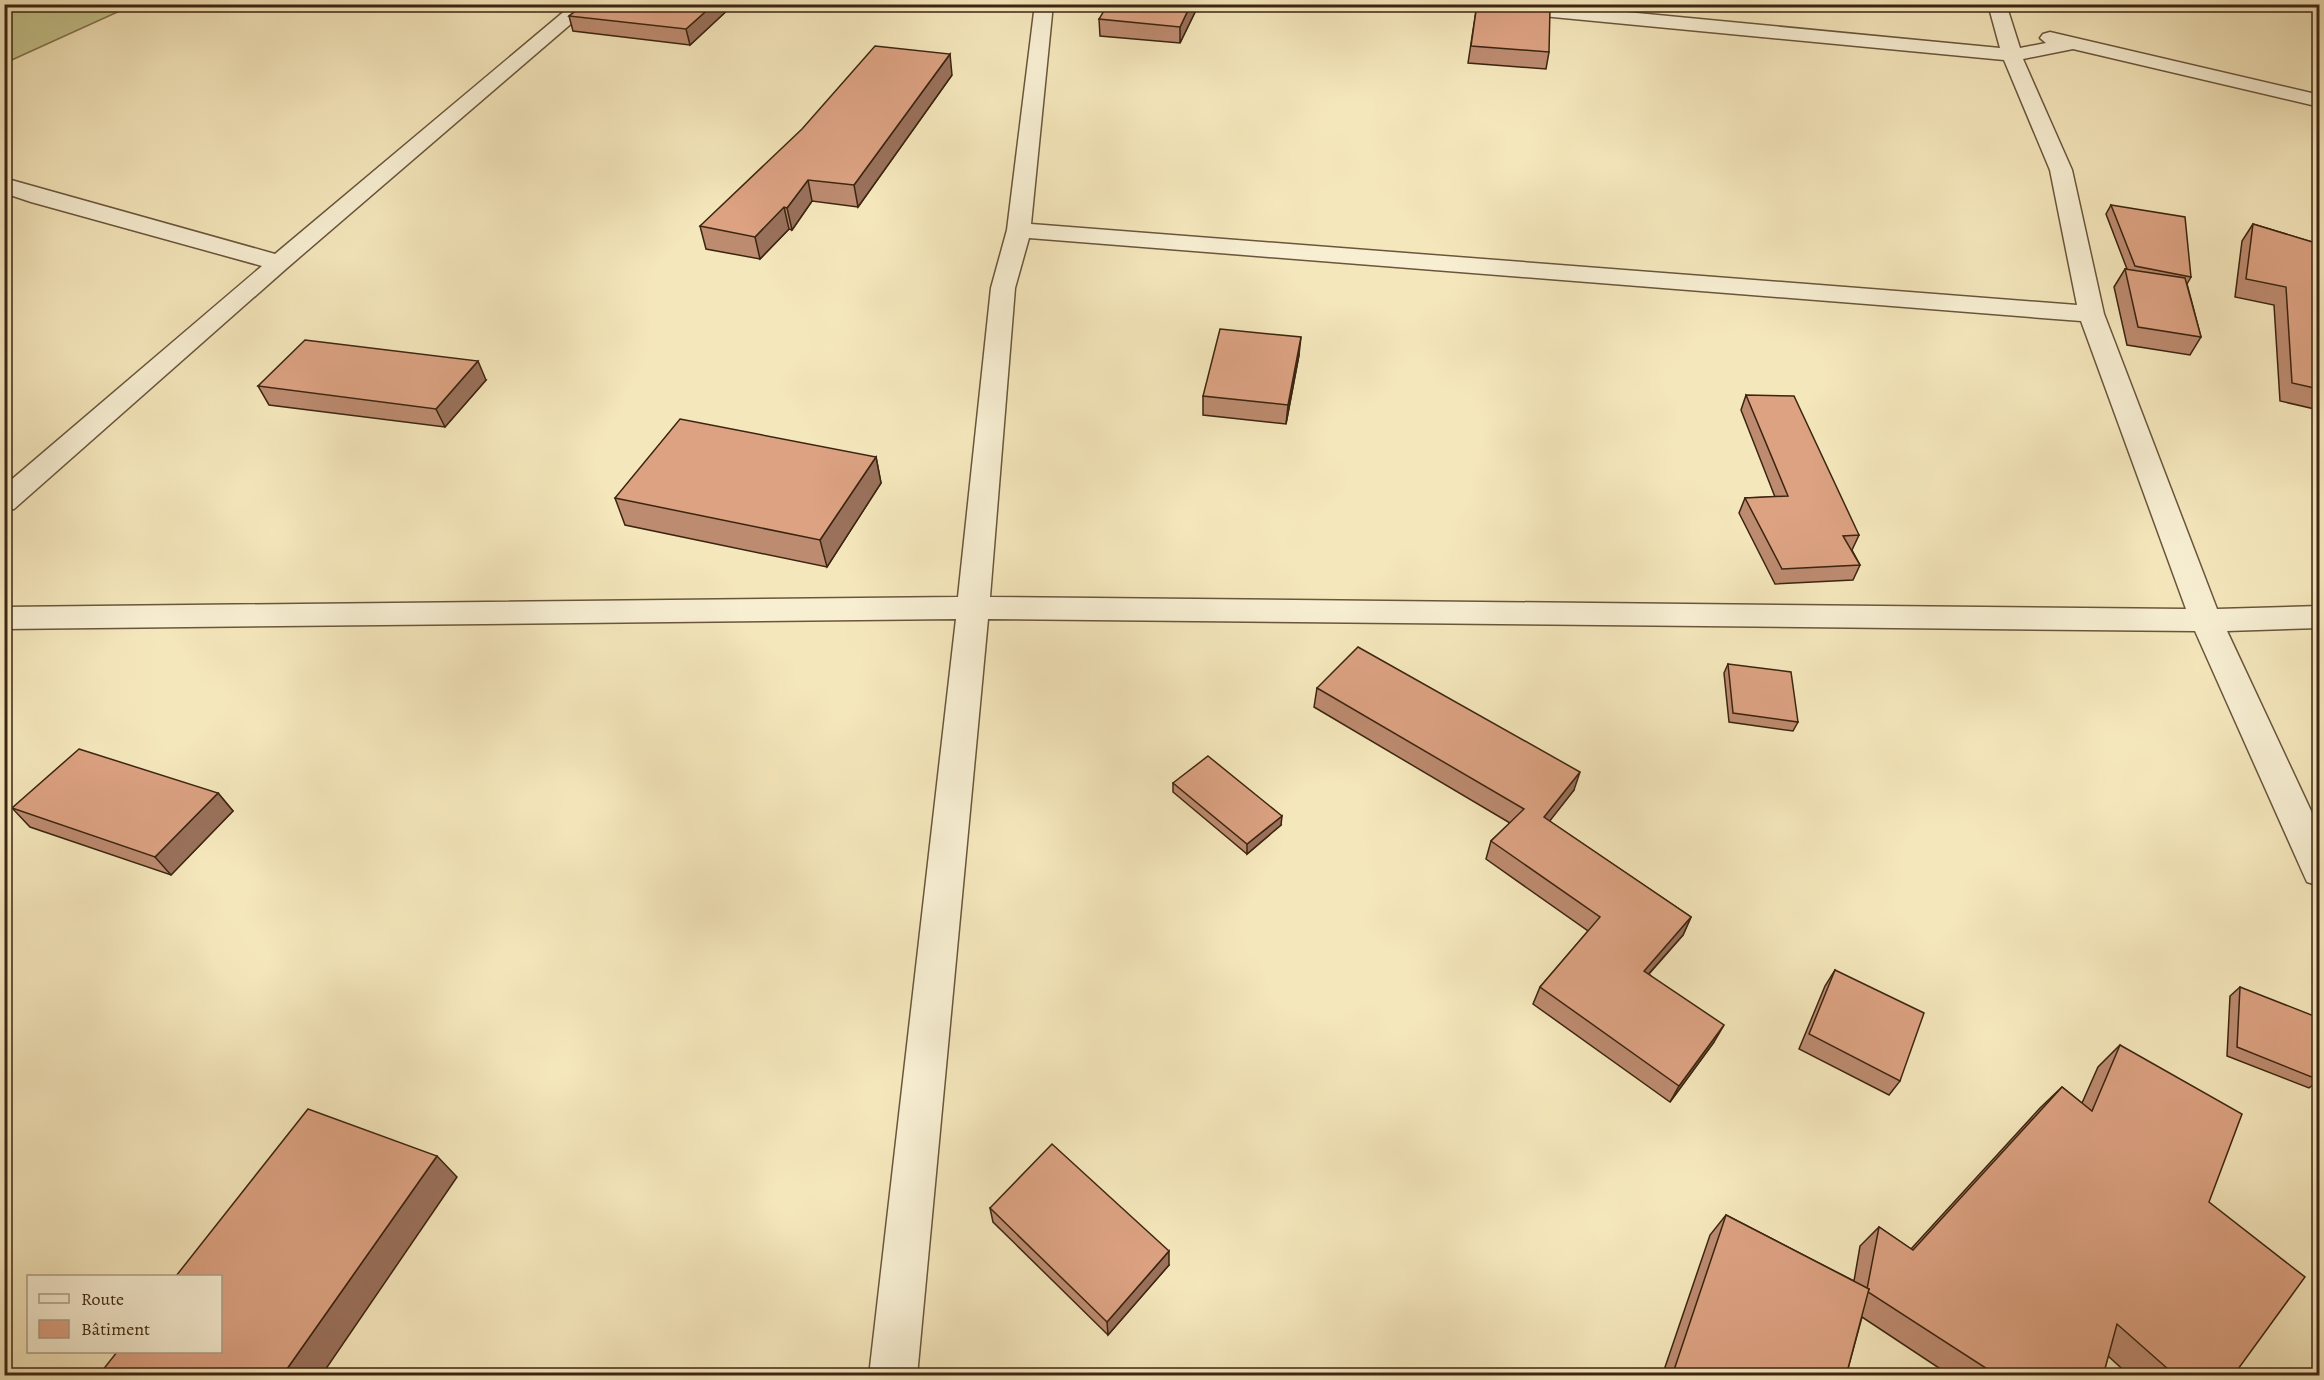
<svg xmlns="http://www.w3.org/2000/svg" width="2324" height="1380" viewBox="0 0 2324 1380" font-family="Alegreya,serif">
<rect width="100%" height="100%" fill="#f5e7bc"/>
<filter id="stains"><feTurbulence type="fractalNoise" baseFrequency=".00333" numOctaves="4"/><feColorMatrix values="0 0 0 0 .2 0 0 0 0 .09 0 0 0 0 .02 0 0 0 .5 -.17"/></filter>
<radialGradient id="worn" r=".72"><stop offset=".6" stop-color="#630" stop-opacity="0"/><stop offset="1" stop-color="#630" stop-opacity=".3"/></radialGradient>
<polygon fill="#c4c38b" stroke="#80744e" stroke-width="1.5" points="5,4 133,4 133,5 5,63"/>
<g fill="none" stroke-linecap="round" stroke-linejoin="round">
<g stroke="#6a563b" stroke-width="3">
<g id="minor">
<polygon points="573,4 594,4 287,268 14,509 4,511 4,486 262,266 31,202 4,193 4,178 275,254"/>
<path d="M1035,4H1053L1031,224L2077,305L2050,170L2004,60L1479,10L1472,8L1470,4H1543L2000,48L1988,4H2006L2020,48L2046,43L2040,38L2043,34L2050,32L2320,95V107L2073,49L2023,59L2072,170L2104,314L2217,609L2320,606V628L2227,631L2320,830V886L2307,882L2302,871L2195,631L988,619L917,1376H869L956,619L4,629V607L958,597L991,288L1007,230ZM1029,238L2081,321L2186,609L990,597L1015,288Z"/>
</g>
</g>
<use href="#minor" fill="#f8efd3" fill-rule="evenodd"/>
</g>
<g fill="#bd8b70" stroke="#3c2510" stroke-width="1.5">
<polygon points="585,4 734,4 690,45 573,31 569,16"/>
<polygon points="1199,4 1180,43 1100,36 1099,19"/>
<polygon points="1477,4 1549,52 1546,69 1468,63"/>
<polygon points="952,75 858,207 812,201 792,230 789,229 760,259 706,249 700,226"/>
<polygon points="2111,205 2191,277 2187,284 2201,337 2190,355 2127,345 2114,287 2125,269 2127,269 2106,214"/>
<polygon points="2253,224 2319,244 2319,410 2280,401 2274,305 2235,297 2242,241"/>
<polygon points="1299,355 1286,424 1203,415 1203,396"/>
<polygon points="486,380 445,427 269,405 258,386"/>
<polygon points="1746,395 1859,535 1852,550 1860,565 1853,580 1775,584 1739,513 1745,498 1775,497 1741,410"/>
<polygon points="876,457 881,483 827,567 625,525 615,498"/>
<polygon points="1728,664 1798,722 1793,731 1729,722 1724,673"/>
<polygon points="1317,688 1574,790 1549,821 1691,917 1683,935 1649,974 1714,1042 1670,1102 1533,1004 1540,987 1588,931 1486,859 1491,841 1510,823 1314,707"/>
<polygon points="1173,783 1281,825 1247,854 1173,792"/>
<polygon points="218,793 233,811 171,875 30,827 12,808"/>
<polygon points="1835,970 1900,1081 1889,1095 1799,1049 1825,986"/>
<polygon points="2240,987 2319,1080 2309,1088 2227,1056 2230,996"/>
<polygon points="2120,1045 2209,1202 2233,1376 2130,1376 2108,1356 2103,1376 1951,1376 1862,1317 1846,1376 1662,1376 1710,1235 1726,1215 1854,1281 1860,1246 1879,1227 1911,1249 2040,1108 2062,1087 2082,1103 2098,1067"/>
<polygon points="990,1208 1169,1265 1108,1335 993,1222"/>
</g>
<g fill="#9a715b" stroke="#3c2510" stroke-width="1.5">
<polygon points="714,4 734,4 690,45 686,29"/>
<polygon points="1191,4 1199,4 1180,43 1180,27"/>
<polygon points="950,54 952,75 858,207 854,185"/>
<polygon points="808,180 812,201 792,230 787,208"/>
<polygon points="784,207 789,229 760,259 755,237"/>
<polygon points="1301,337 1299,355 1286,424 1288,405"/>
<polygon points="478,361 486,380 445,427 436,409"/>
<polygon points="876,457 881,483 827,567 820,540"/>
<polygon points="1580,772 1574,790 1538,836 1544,817"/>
<polygon points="218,793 233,811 171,875 155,857"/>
<polygon points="1282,816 1281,825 1247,854 1247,844"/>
<polygon points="1691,917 1683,935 1636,988 1644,971"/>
<polygon points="1724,1025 1714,1042 1670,1102 1679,1086"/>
<polygon points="437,1156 457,1177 321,1376 282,1376"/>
<polygon points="1169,1251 1169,1265 1108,1335 1107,1322"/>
</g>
<g fill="#dca282" stroke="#3c2510" stroke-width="1.5">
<polygon points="585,4 714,4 686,29 569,16"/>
<polygon points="1108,4 1191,4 1180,27 1099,19"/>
<polygon points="1477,4 1509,4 1550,8 1549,52 1471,46"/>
<polygon points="875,46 950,54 854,185 808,180 787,208 784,207 755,237 700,226 802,129"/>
<polygon points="2111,205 2185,217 2191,277 2135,266"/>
<polygon points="2253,224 2319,244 2319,389 2292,383 2286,287 2246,279"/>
<polygon points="2125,269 2185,278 2201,337 2138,327"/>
<polygon points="1220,329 1301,337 1288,405 1203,396"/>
<polygon points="305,340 478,361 436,409 258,386"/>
<polygon points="1746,395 1794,396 1859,535 1843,536 1860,565 1782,569 1745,498 1788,496"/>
<polygon points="680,419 876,457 820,540 615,498"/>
<polygon points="1358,647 1580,772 1544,817 1691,917 1644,971 1724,1025 1679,1086 1540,987 1600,917 1491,841 1524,809 1317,688"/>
<polygon points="1728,664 1791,672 1798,722 1733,713"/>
<polygon points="79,749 218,793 155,857 12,808"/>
<polygon points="1208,756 1282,816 1247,844 1173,783"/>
<polygon points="1835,970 1924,1013 1900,1081 1809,1034"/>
<polygon points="2240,987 2319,1018 2319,1080 2237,1047"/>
<polygon points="2120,1045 2242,1114 2209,1202 2305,1277 2233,1376 2176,1376 2117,1324 2103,1376 1998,1376 1868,1292 1869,1289 1867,1289 1879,1227 1913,1250 2062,1087 2092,1111"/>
<polygon points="308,1109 437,1156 282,1376 98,1376 117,1352 220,1352 220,1276 176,1276"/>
<polygon points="1052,1144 1169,1251 1107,1322 990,1208"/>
<polygon points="1726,1215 1869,1289 1846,1376 1672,1376"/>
</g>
<rect width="2324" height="1380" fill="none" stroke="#f5e7bc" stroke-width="24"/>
<rect x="6" y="6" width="2312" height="1368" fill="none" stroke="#3c2510" stroke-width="3"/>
<rect x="12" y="12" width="2300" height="1356" fill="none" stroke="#3c2510" stroke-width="1.5"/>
<rect x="27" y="1275" width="195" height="78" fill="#f8efd3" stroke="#ad9e85" stroke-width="1.5"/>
<rect x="39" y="1294" width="30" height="9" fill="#f8efd3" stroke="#ad9e85" stroke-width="1.5"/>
<text x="81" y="1305" font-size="18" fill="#3c2510">Route</text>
<rect x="39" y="1320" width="30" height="18" fill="#dca282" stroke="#ad9e85" stroke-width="1.5"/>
<text x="81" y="1335" font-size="18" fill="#3c2510">Bâtiment</text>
<rect width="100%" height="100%" filter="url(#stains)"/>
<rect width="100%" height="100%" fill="url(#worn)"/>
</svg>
